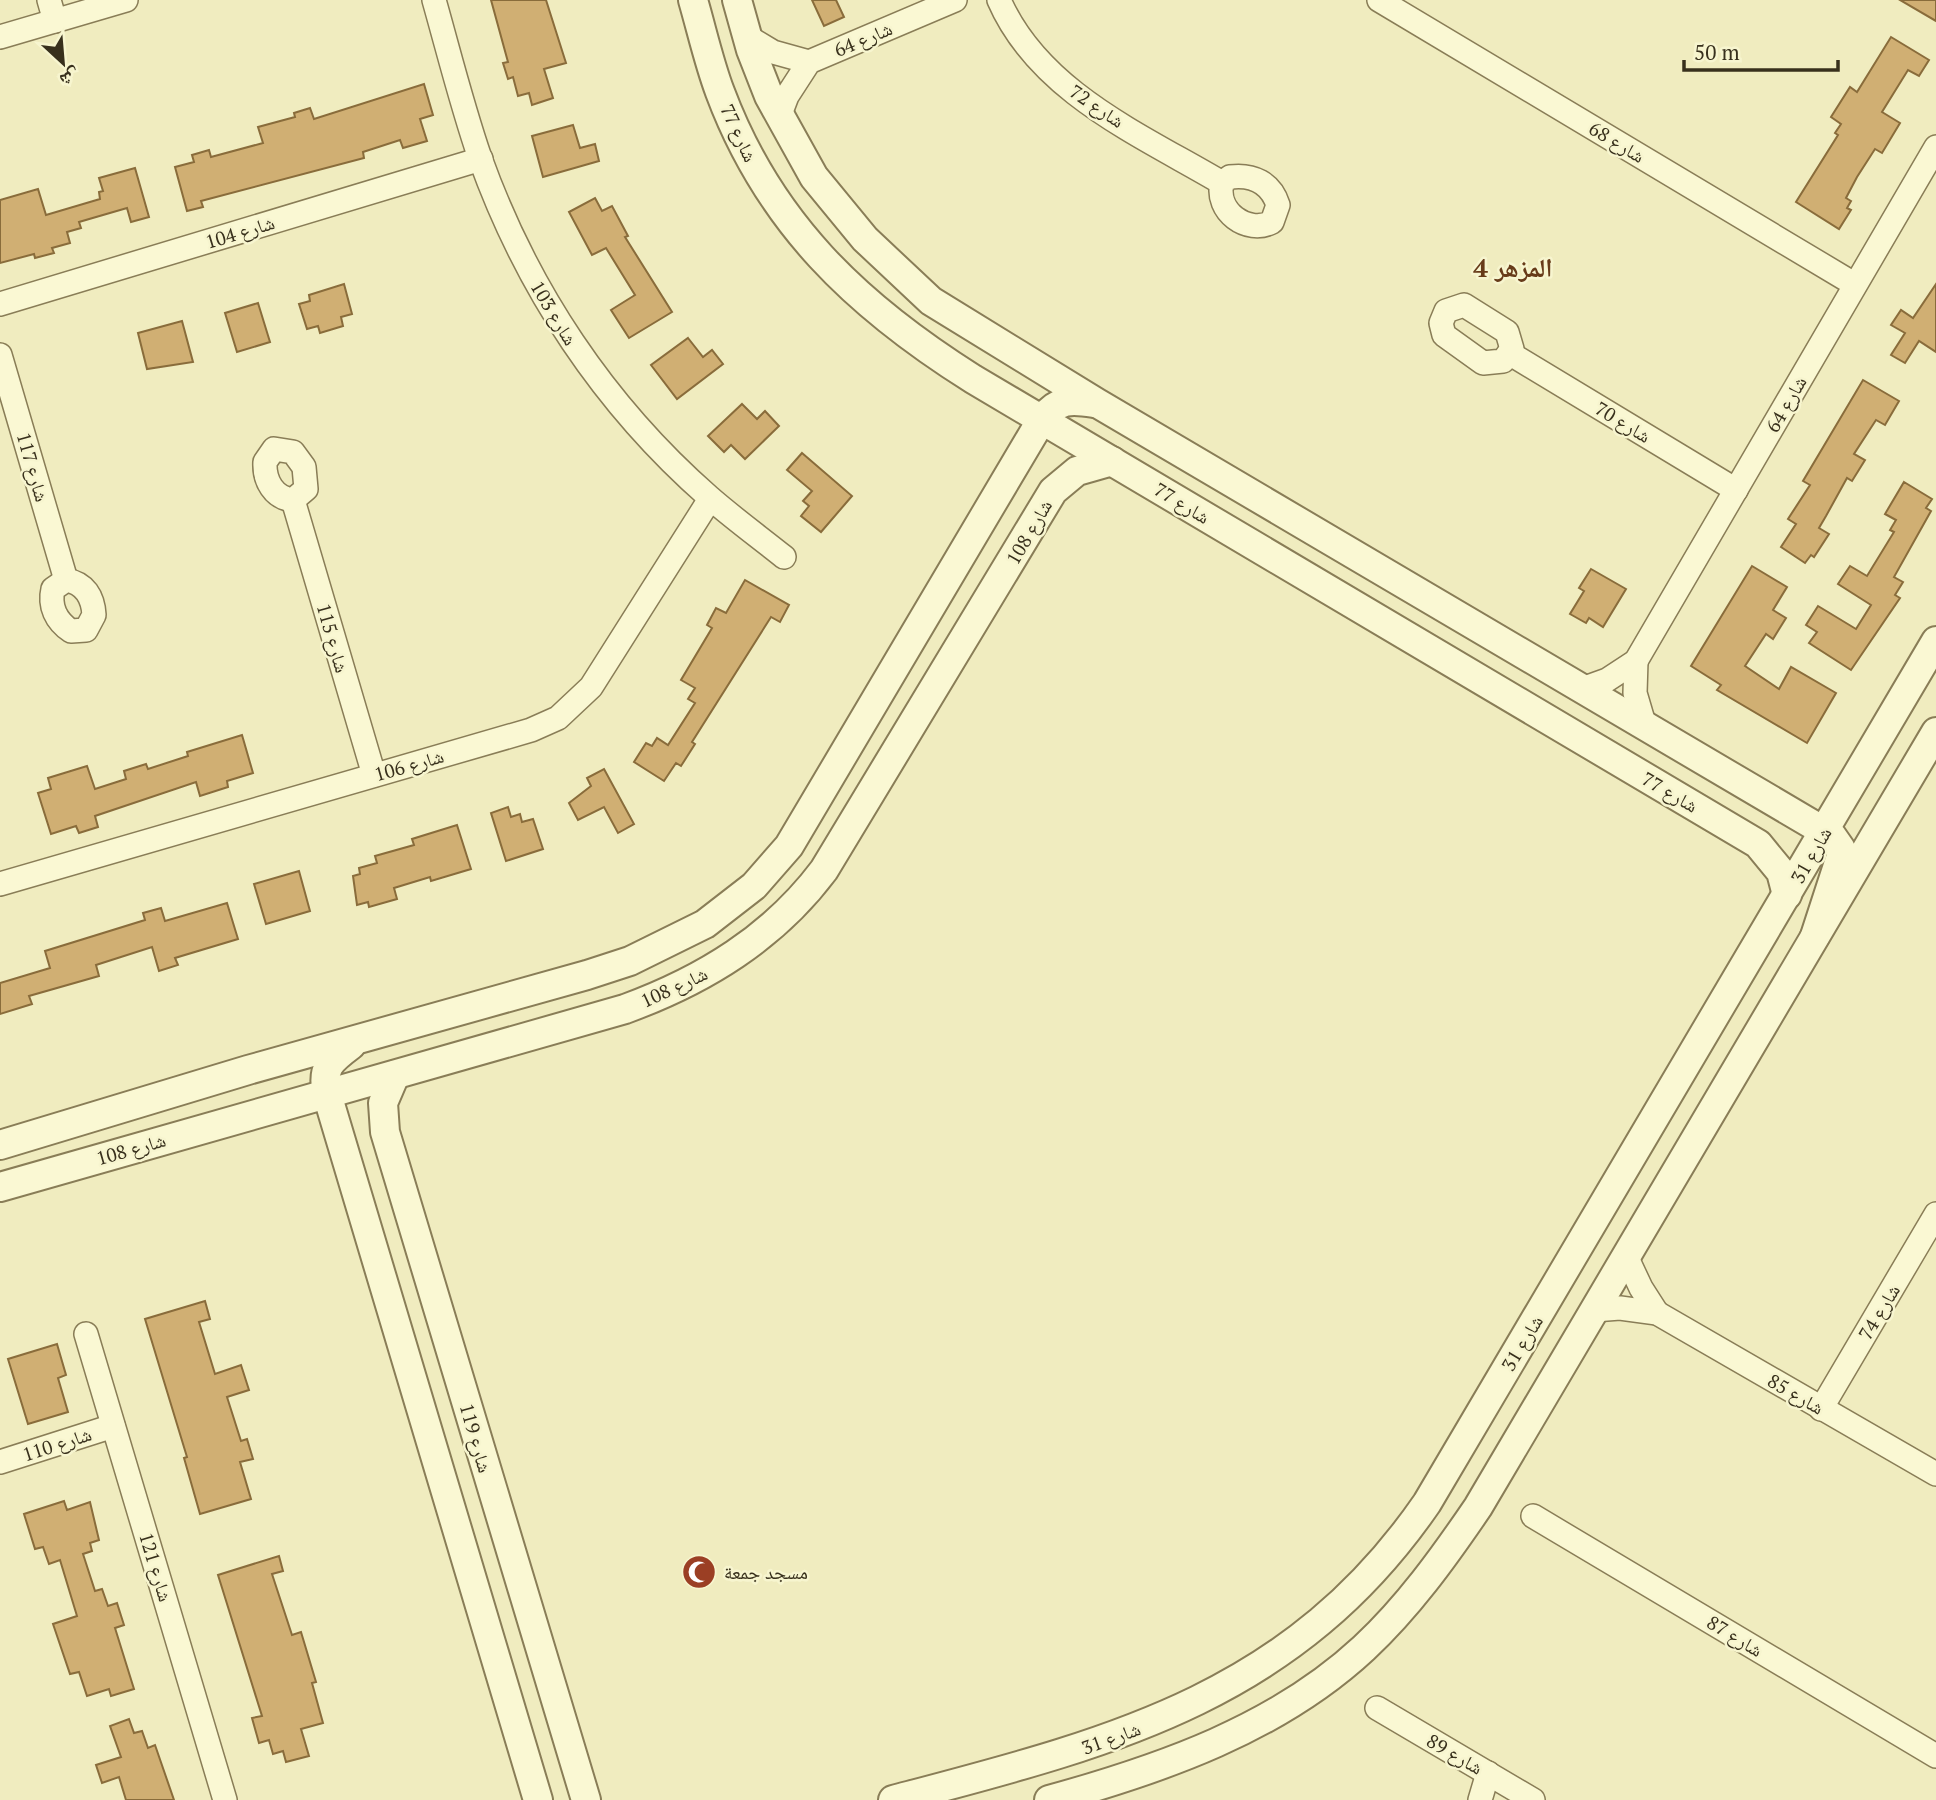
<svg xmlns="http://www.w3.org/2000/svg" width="1936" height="1800" viewBox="0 0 1936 1800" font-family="'PT Serif','Noto Naskh Arabic',serif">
<rect width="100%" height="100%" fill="#f0ecbf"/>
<g fill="#d0af73" stroke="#896c3b" stroke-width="2">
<polygon points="491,0 546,0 566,63 544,69 553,98 532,105 529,93 518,96 513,77 508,79 503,63 508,62"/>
<polygon points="812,0 836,0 844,17 824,26"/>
<polygon points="1900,0 1936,0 1936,21"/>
<polygon points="1891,37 1929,60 1919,76 1908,70 1882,112 1900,123 1882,153 1875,149 1857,177 1846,198 1851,201 1847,208 1851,210 1839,229 1796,202 1838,135 1835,133 1841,124 1831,117 1850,87 1857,92"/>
<polygon points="424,84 433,115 420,119 427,141 403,148 400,140 363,152 364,158 201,201 203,207 187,211 175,167 194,162 192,155 209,150 211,157 263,143 258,127 295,117 294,113 310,108 314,119"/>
<polygon points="573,125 580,148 595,144 599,161 543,177 532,136"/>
<polygon points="135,168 149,217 131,222 127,208 79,222 81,228 67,232 70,243 52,248 54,253 35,258 34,254 0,263 0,200 38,189 46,215 100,199 99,192 103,191 99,178"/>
<polygon points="595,198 602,211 612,206 628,236 625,237 672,312 629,338 611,310 635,295 606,248 592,255 569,212"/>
<polygon points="344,284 352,314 341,317 343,326 320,333 318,326 307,329 299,304 310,301 309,295"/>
<polygon points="1936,284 1936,352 1919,341 1905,363 1891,355 1905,333 1891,325 1901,310 1913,318"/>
<polygon points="258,303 270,342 237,352 225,313"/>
<polygon points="182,321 193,362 147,369 138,333"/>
<polygon points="688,338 703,357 712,350 723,364 677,399 651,365"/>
<polygon points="1863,380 1899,401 1885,425 1876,420 1854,454 1865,460 1852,481 1847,478 1826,516 1819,528 1829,534 1814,557 1811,555 1805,563 1781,547 1796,524 1788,519 1810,485 1803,481"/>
<polygon points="742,404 757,419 765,411 779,426 745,459 731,445 724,452 708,436"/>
<polygon points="802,453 852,496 821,532 801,516 809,506 803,501 812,491 787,470"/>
<polygon points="1904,482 1932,499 1926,508 1931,511 1894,577 1903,582 1895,595 1900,598 1851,670 1809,643 1817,632 1806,625 1818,606 1856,629 1871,605 1838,584 1850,566 1867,576 1894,532 1890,530 1896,520 1885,514"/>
<polygon points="1752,566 1787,587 1773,610 1786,618 1773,639 1766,634 1745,666 1779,689 1791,667 1836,693 1807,743 1717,690 1721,685 1691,666"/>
<polygon points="1591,569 1626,589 1603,627 1589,618 1586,623 1570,614 1584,591 1579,588"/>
<polygon points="745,580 789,605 780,622 771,617 692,742 695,744 681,766 676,763 664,781 634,762 646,743 652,746 657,738 668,745 695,703 688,699 695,688 681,680 712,628 707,625 716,608 726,613"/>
<polygon points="242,735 253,773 227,781 228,787 200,796 196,782 95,816 98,827 79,833 76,826 51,834 38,793 51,789 48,778 87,766 95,789 126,779 124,771 146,764 148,769 188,756 187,752"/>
<polygon points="604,769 634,824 618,833 604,807 578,820 569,803 591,786 587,778"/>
<polygon points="508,807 511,817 520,814 522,822 533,819 543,849 506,861 491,813"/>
<polygon points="457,825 471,869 431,881 430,877 394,888 397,899 369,907 368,902 357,905 353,876 360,874 359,868 377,863 375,856 414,845 412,839"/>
<polygon points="299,871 310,911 266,924 254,884"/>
<polygon points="227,903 238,939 175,958 178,965 159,971 152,947 96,965 99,976 29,996 32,1004 0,1014 0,983 50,968 45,951 145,920 143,913 161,908 165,921"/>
<polygon points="205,1301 210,1319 199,1322 215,1374 241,1365 249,1390 227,1397 241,1441 247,1439 253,1459 240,1462 251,1499 200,1514 184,1458 187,1457 145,1319"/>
<polygon points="57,1344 66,1375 58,1378 68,1412 28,1424 8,1359"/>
<polygon points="64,1501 67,1510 90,1502 99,1540 90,1543 92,1551 83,1554 95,1591 102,1589 108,1606 117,1603 124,1625 115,1628 134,1689 111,1696 109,1689 87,1696 79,1672 70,1674 53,1624 77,1616 60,1560 49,1564 43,1547 35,1549 24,1514"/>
<polygon points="279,1556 283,1571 272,1574 292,1635 301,1632 316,1682 312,1683 323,1723 301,1729 309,1756 286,1762 283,1751 273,1754 269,1740 259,1743 252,1718 262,1716 218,1575"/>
<polygon points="129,1719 134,1733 142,1731 148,1748 155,1745 174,1800 126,1800 119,1777 102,1783 96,1765 121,1757 110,1726"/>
</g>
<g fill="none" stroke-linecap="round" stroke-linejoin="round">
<g stroke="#897d57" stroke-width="26">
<g id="minor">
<polyline points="49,0 55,21"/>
<path d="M434,0C449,53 462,106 480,158C527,289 604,405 709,497C733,518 759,537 784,557"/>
<path d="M999,0C1039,92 1141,135 1222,183"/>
<polyline points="1379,0 1854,284"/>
<polyline points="0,37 126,0"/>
<polyline points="748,37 773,52 809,62"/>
<polyline points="779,117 787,96 809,62 955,0"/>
<path d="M1230,177C1253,174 1271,183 1278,205L1272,222C1247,235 1215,211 1222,183Z"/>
<polyline points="0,304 481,159"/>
<polygon points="1464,305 1507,332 1512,349 1503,361 1483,363 1444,335 1441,323 1446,311"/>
<polyline points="1509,353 1736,490"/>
<polyline points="0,355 66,580"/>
<path d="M274,449L293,452L304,467L306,489L293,500C274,498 264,481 265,462Z"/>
<polyline points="293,500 374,775"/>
<path d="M66,580C85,583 93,597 94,615L86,630L71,631C56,621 49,606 53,589Z"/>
<polyline points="1636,661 1635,693 1645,727"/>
<polyline points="1582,689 1607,680 1636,661 1936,147"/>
<polyline points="0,884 531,730 558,718 591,687 710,499"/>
<polyline points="1626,1256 1641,1288 1657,1313"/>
<polyline points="1594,1310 1620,1308 1657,1313 1936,1474"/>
<polyline points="86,1334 225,1800"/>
<polyline points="1821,1409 1936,1214"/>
<polyline points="0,1462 113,1426"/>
<polyline points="1533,1516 1936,1756"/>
<polyline points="1377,1708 1533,1800"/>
<polyline points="1480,1800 1488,1773"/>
</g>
</g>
<g stroke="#897d57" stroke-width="32">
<g id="tertiary">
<path d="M693,0C702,31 709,63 720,92C769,223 857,306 973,379L1758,844L1781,872L1787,895"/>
<polyline points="737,0 751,50 769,96 814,177 865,239 931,301 1097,403 1832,836 1841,849 1841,856 1815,936"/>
<path d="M351,1045C331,1060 321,1067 327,1094L538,1800"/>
<polyline points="395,1075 383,1103 385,1132 586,1800"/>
<path d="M0,1145L248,1070L587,975L630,961L705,924L754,886L789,846L1042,419C1059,399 1069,399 1094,403"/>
<path d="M0,1187L625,1009C704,980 773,938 824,870L1053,491L1077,471L1112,461"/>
<path d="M893,1800C1109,1743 1292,1699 1427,1503L1936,641"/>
<path d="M1049,1800C1161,1769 1277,1729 1364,1648C1408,1607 1444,1557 1478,1507L1936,732"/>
</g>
</g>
<use href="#minor" stroke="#faf8d3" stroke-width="23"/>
<use href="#tertiary" stroke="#faf8d3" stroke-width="28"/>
</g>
<defs>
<g id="mosque-disc" transform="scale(1.75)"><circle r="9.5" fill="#9b3f24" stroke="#f7f5cf"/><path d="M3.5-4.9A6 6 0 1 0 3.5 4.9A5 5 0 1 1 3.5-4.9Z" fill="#fff"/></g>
</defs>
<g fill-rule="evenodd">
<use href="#mosque-disc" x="699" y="1572"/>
</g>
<g text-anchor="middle" stroke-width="5" stroke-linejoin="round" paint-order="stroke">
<g font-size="19" fill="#38301c" stroke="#f7f5cf">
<text transform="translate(863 39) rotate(-23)" y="7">شارع 64</text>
<text transform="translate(1097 106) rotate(34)" y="7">شارع 72</text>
<text transform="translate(739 133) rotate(65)" y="7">شارع 77</text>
<text transform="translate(1617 142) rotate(31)" y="7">شارع 68</text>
<text transform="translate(240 232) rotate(-17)" y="7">شارع 104</text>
<text transform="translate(554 313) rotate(59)" y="7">شارع 103</text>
<text transform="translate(1786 404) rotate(-60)" y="7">شارع 64</text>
<text transform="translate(1623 422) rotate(31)" y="7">شارع 70</text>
<text transform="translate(33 467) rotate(74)" y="7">شارع 117</text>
<text transform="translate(1182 503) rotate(31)" y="7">شارع 77</text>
<text transform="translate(1029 532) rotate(-60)" y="7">شارع 108</text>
<text transform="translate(333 638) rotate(74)" y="7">شارع 115</text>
<text transform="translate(409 765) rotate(-16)" y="7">شارع 106</text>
<text transform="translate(1670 792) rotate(30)" y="7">شارع 77</text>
<text transform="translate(1811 855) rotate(-60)" y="7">شارع 31</text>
<text transform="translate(674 987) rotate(-25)" y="7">شارع 108</text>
<text transform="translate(131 1149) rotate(-16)" y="7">شارع 108</text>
<text transform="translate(1879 1312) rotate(-59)" y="7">شارع 74</text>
<text transform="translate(1522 1343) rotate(-59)" y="7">شارع 31</text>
<text transform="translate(1796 1394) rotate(30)" y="7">شارع 85</text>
<text transform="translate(476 1438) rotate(74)" y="7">شارع 119</text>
<text transform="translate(57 1444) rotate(-18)" y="7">شارع 110</text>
<text transform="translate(156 1567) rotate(73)" y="7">شارع 121</text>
<text transform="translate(1735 1636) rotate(31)" y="7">شارع 87</text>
<text transform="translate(1111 1738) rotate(-20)" y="7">شارع 31</text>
<text transform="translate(1455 1754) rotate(30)" y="7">شارع 89</text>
</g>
<g font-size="19" fill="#38301c" stroke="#f7f5cf" text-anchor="start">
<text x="724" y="1579">مسجد جمعة</text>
</g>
<g font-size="26" font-weight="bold" fill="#673b19" stroke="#f7f5cf">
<text x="1513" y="277">المزهر 4</text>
</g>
</g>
<g transform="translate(63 63) rotate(154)" stroke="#f7f5cf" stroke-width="5" paint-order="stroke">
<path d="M0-5L12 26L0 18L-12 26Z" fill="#38301c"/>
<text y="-10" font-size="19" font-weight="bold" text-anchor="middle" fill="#38301c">ش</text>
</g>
<path d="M1684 60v10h154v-10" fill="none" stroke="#38301c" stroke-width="3.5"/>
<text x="1694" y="60" font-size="21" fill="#38301c" stroke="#f7f5cf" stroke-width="5" paint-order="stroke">50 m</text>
</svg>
